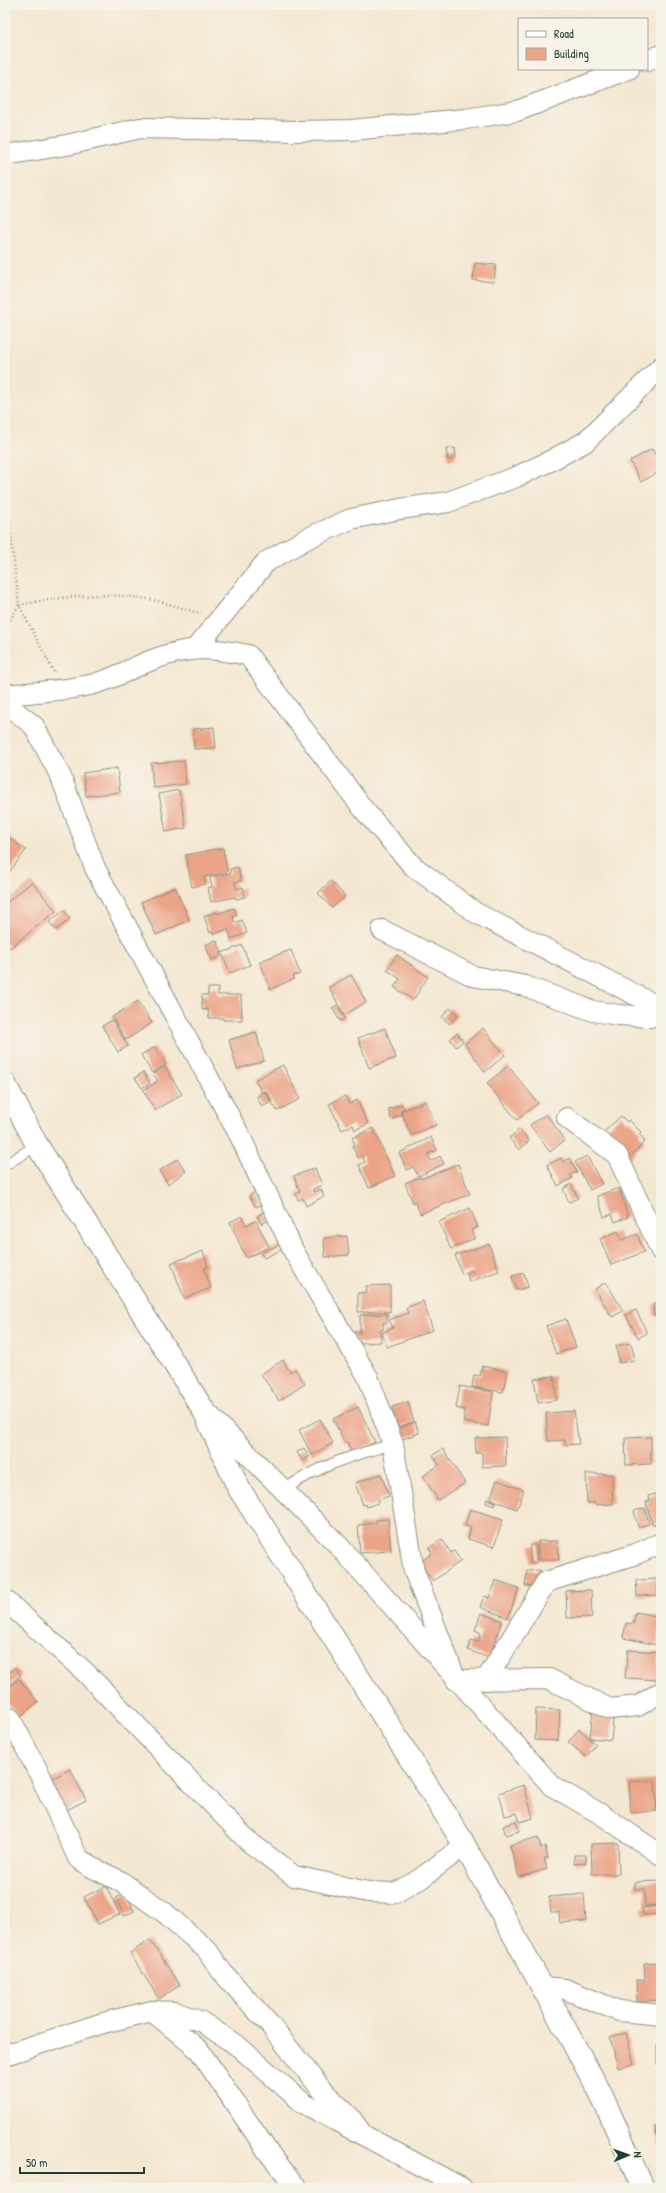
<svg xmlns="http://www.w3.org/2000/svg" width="666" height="2193" viewBox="0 0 666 2193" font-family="'Patrick Hand',sans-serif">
<rect width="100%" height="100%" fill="#f7f3e8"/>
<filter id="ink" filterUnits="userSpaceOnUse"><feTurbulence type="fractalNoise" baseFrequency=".025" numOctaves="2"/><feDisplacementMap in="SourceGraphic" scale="8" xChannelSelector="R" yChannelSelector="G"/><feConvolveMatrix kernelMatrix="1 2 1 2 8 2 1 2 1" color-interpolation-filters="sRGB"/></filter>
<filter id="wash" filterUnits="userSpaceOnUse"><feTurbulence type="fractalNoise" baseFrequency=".012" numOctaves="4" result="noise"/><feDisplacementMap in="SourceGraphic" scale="16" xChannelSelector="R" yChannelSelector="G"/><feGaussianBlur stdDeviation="0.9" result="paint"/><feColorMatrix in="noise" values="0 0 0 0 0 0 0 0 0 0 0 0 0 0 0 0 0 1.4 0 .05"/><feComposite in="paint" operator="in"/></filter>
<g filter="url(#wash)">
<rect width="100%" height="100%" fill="#f4e7d1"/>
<g id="blocks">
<g fill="#eba488">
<polygon points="475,263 496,265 494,282 473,280"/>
<polygon points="455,448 456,458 448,460 446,449"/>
<polygon points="652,449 661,465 661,471 641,482 630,461"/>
<polygon points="214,727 216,748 194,749 193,729"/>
<polygon points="184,761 186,784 153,788 151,763"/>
<polygon points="117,768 120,792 86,796 83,773"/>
<polygon points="179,790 186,828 166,832 159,794"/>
<polygon points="7,836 26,850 10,871 5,867 5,838"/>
<polygon points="223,848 227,872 204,877 205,884 192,887 186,855"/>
<polygon points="238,867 241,881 235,882 236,889 243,887 245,897 236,899 235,897 211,902 208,888 212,887 210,877 231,873 230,869"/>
<polygon points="331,881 345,896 332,908 318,893"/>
<polygon points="32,882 56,911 10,948 5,942 5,904"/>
<polygon points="175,887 189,920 156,935 141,902"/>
<polygon points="234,908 237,915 233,917 235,923 242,920 247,933 231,939 228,929 214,934 213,932 210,933 204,916 216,912 217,914"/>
<polygon points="64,910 70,919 56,930 49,922"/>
<polygon points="216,940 222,952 220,953 221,956 212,960 205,945"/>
<polygon points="242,945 250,965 230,973 222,953"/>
<polygon points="291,950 300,974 293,976 294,979 270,989 260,961"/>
<polygon points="397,955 428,977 413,1000 394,987 400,979 387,970"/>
<polygon points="351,975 366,1002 344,1015 329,987"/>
<polygon points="208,988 218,988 218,995 241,995 242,1020 223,1020 223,1018 209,1018 208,1009 202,1010 202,995 208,995"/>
<polygon points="138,1001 152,1023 126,1040 112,1017"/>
<polygon points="338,1005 345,1019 340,1021 332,1008"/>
<polygon points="450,1008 458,1015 450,1024 442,1017"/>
<polygon points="112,1020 128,1046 118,1052 102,1026"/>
<polygon points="385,1028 396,1058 369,1068 358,1038"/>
<polygon points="483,1028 505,1055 485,1072 465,1044"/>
<polygon points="256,1032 264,1061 237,1069 229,1040"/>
<polygon points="457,1033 463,1041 456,1047 450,1039"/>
<polygon points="155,1047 166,1065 152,1073 141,1055"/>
<polygon points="283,1065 300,1099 277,1111 266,1091 262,1093 255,1080"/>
<polygon points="508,1066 538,1103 517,1120 487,1083"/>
<polygon points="165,1067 182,1094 155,1110 143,1090 158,1081 153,1074"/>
<polygon points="143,1072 150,1083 142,1088 135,1078"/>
<polygon points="265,1092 271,1102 262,1107 257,1097"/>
<polygon points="345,1096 349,1104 357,1100 368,1124 355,1130 353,1125 342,1130 329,1104"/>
<polygon points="426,1101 436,1125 411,1135 401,1111"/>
<polygon points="402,1104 404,1109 400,1111 402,1115 391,1119 388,1109"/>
<polygon points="546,1114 565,1140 550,1152 530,1125"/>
<polygon points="621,1116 627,1122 629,1120 641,1132 639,1134 645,1141 629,1158 604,1132"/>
<polygon points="373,1128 395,1176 369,1188 359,1165 365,1162 362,1155 358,1158 352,1146 355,1145 352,1138"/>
<polygon points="520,1129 529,1141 519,1150 509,1138"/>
<polygon points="431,1137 437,1150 428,1154 431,1161 440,1156 444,1164 418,1176 413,1167 407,1170 399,1153"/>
<polygon points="587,1156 602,1184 590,1190 575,1162"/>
<polygon points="561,1158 563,1162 570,1158 577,1172 570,1175 572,1178 558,1186 547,1165"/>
<polygon points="177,1159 186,1171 168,1184 159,1171"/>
<polygon points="458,1164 470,1194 420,1214 415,1202 413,1203 405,1183 420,1177 421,1179"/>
<polygon points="315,1168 322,1185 313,1189 314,1192 321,1189 324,1196 306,1206 303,1198 298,1200 296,1194 300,1192 294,1176"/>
<polygon points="571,1184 578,1198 569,1202 563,1189"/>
<polygon points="619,1188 628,1217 615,1222 612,1214 604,1217 597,1196"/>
<polygon points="255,1192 261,1204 256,1207 249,1196"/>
<polygon points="470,1208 478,1227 471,1230 475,1238 451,1249 439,1222"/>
<polygon points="264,1212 269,1220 261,1224 257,1216"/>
<polygon points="242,1216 246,1225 256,1221 269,1247 246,1258 230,1222"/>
<polygon points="618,1231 622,1240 637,1234 644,1252 611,1265 600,1239"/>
<polygon points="347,1236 349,1255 325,1257 324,1238"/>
<polygon points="280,1244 283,1249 264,1258 261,1253"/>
<polygon points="489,1244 499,1271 469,1282 467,1275 473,1273 472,1270 462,1274 455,1255"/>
<polygon points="203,1251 208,1267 204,1268 211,1288 184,1298 171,1263"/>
<polygon points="524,1273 528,1287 516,1290 512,1276"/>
<polygon points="606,1282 623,1311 612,1317 595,1289"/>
<polygon points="390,1285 390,1312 358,1312 358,1293 367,1292 366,1286"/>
<polygon points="423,1301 433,1330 387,1347 382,1333 393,1328 389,1320 408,1313 406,1308"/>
<polygon points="661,1303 661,1316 654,1316 653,1304"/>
<polygon points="636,1310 647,1333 638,1338 626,1315"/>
<polygon points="387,1314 387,1323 383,1323 383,1330 380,1330 381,1342 361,1343 354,1338 353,1332 360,1332 360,1315"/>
<polygon points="566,1319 576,1347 556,1354 546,1326"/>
<polygon points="631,1343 635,1360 619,1363 616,1346"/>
<polygon points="283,1360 290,1372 295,1369 305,1384 279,1401 261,1374"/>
<polygon points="482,1366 507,1371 503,1392 472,1387 474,1375 480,1376"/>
<polygon points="554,1376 557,1400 538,1403 534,1379"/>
<polygon points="460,1386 493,1392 488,1426 463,1422 465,1410 456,1408"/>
<polygon points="408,1402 414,1422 398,1427 392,1407"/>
<polygon points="358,1407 375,1442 352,1453 347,1442 345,1444 333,1419"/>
<polygon points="574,1411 579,1444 565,1445 565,1440 548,1441 546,1413"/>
<polygon points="320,1419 333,1443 312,1455 299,1430"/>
<polygon points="415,1422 419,1433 400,1440 397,1429"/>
<polygon points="505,1437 506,1466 482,1467 482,1453 476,1453 475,1438"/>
<polygon points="651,1437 651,1464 626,1465 625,1438"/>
<polygon points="304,1448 309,1457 302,1461 297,1452"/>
<polygon points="443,1449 465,1483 438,1500 423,1476 439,1465 433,1455"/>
<polygon points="381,1474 389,1496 378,1500 378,1503 367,1507 366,1504 363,1505 355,1483"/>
<polygon points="586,1474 612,1474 613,1504 595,1505 595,1503 587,1503"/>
<polygon points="497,1480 524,1490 517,1509 490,1499"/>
<polygon points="656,1494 661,1513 661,1523 652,1525 646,1502 650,1501 648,1496"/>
<polygon points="487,1499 495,1502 494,1506 486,1503"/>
<polygon points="645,1508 649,1524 638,1527 634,1511"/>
<polygon points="470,1509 503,1519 494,1547 468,1539 471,1527 465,1526"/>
<polygon points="388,1519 391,1551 360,1553 358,1525 376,1523 376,1520"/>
<polygon points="442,1539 451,1553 454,1551 461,1561 433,1581 419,1563 432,1553 429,1548"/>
<polygon points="538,1541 558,1541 559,1560 538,1560"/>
<rect x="530" y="1545" width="6" height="18"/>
<polygon points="540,1570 540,1585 525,1586 527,1571"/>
<polygon points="657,1579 658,1595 637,1596 636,1580"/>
<polygon points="495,1580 519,1588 508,1618 480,1607 484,1596 489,1598"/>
<polygon points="591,1590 592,1617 567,1618 566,1591"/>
<polygon points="636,1612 661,1617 658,1645 623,1638 626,1623 633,1624"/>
<polygon points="481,1613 502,1621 489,1658 468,1650 471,1640 478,1642 481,1633 475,1630"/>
<polygon points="628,1650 659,1652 657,1680 625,1678"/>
<polygon points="15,1668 21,1675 9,1685 5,1680 5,1676"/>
<polygon points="19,1679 38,1702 19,1717 5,1700 5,1691"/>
<polygon points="536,1709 560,1710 558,1741 535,1740"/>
<polygon points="593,1709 614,1711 611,1740 590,1738"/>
<polygon points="579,1729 596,1744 586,1757 568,1742"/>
<polygon points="70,1769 86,1800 63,1812 48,1781"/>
<polygon points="655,1780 657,1811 631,1813 629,1782"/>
<polygon points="524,1785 533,1818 520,1822 517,1813 505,1816 499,1793"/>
<polygon points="516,1821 519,1831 506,1835 503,1826"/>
<polygon points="538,1837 541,1848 545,1846 548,1858 544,1859 547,1869 519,1877 510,1845"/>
<polygon points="618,1843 619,1874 592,1874 591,1844"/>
<polygon points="574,1855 586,1855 586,1863 574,1864"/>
<polygon points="661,1881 661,1905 645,1906 645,1889 635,1889 635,1882"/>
<polygon points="106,1886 120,1914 98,1924 84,1897"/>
<polygon points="126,1893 134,1911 124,1916 116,1898"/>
<polygon points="584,1894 586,1921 560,1923 559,1912 551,1912 549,1897"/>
<polygon points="659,1906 659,1914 643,1915 642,1908"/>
<polygon points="150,1940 180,1985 159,1999 130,1953"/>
<polygon points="661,1962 661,2000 637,2002 636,1980 645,1980 644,1963"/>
<polygon points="626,2033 634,2064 618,2068 610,2037"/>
<rect x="657" y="2045" width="4" height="19"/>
<polygon points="661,2126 661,2147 660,2147 655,2127"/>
<polygon points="661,2182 661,2188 658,2188 657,2183"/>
</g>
</g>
</g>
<g filter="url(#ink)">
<use href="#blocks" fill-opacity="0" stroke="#8a9282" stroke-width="1"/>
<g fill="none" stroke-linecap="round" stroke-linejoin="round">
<g stroke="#8a9282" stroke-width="12">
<g id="service">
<polyline points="5,1165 37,1145"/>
<path d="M284,1490C317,1466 354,1455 393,1444"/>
</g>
</g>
<g stroke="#8a9282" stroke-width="22">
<g id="minor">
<polyline points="647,61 661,55"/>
<polyline points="5,155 67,145 140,128 298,131 351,130 465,119 517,111 629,69"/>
<polyline points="196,648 266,562 308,538 351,519 400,509 448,502 516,477 550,461 585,442 661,367"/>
<path d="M5,695C33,692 62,691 90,685C112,680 131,668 152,660C188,646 211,647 248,655L364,810L413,866L476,913L661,1008"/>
<polyline points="5,703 34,726 61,777 95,868 241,1138 293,1250 368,1377 393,1444 414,1571 456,1680 549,1679 610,1709 638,1706 661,1692"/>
<polyline points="382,930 473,976 525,986 593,1011 619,1015 650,1017 661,1011"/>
<polyline points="567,1118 617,1155 661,1251"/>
<polyline points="206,1412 338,1545 552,1786 599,1813 661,1855"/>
<polyline points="5,1600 85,1672 248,1841 294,1876 368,1892 395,1893 420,1879 465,1845"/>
<polyline points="486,1680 546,1582 636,1554 661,1543"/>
<polyline points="10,1718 40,1775 78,1858 93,1868 120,1881 165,1913 207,1950 222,1972 270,2025 322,2090 350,2117 363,2135"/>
<polyline points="542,1987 565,1989 619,2011 661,2015"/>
<polyline points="152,2011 199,2050 268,2152 297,2188"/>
<polyline points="5,2055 103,2023 152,2011 175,2012 202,2022 239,2047 303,2103 462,2188"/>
</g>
</g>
<g stroke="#8a9282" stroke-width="24">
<polyline id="tertiary" points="5,1084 37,1145 204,1411 238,1487 461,1839 600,2092 643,2188"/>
</g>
<g stroke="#8a9282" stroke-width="2.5" stroke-dasharray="1 3" stroke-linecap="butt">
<polyline points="5,355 5,372"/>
<polyline points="5,414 8,511 19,605 5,628"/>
<path d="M54,672L19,605C64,596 108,591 153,600C169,603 185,610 201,613"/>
</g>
<use href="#service" stroke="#fff" stroke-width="10"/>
<use href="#minor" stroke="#fff" stroke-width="20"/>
<use href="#tertiary" stroke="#fff" stroke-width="22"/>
</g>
</g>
<rect width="666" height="2193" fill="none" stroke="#f7f3e8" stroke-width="20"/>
<rect x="518" y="18" width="130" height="52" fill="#f7f3e8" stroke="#a1aaa0"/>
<rect x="526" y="31" width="20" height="6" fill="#ffffff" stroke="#a1aaa0"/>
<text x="554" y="38" font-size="12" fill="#1f3d34">Road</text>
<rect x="526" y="48" width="20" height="12" fill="#eba488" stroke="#a1aaa0"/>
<text x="554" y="58" font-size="12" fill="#1f3d34">Building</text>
<g transform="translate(628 2155) rotate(88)" stroke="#f7f3e8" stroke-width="3" paint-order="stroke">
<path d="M0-3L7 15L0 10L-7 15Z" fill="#1f3d34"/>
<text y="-6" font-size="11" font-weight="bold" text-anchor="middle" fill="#1f3d34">N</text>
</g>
<path d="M20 2167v6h124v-6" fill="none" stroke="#1f3d34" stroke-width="2"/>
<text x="26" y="2167" font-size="12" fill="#1f3d34" stroke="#f7f3e8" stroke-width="3" paint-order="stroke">50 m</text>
</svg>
